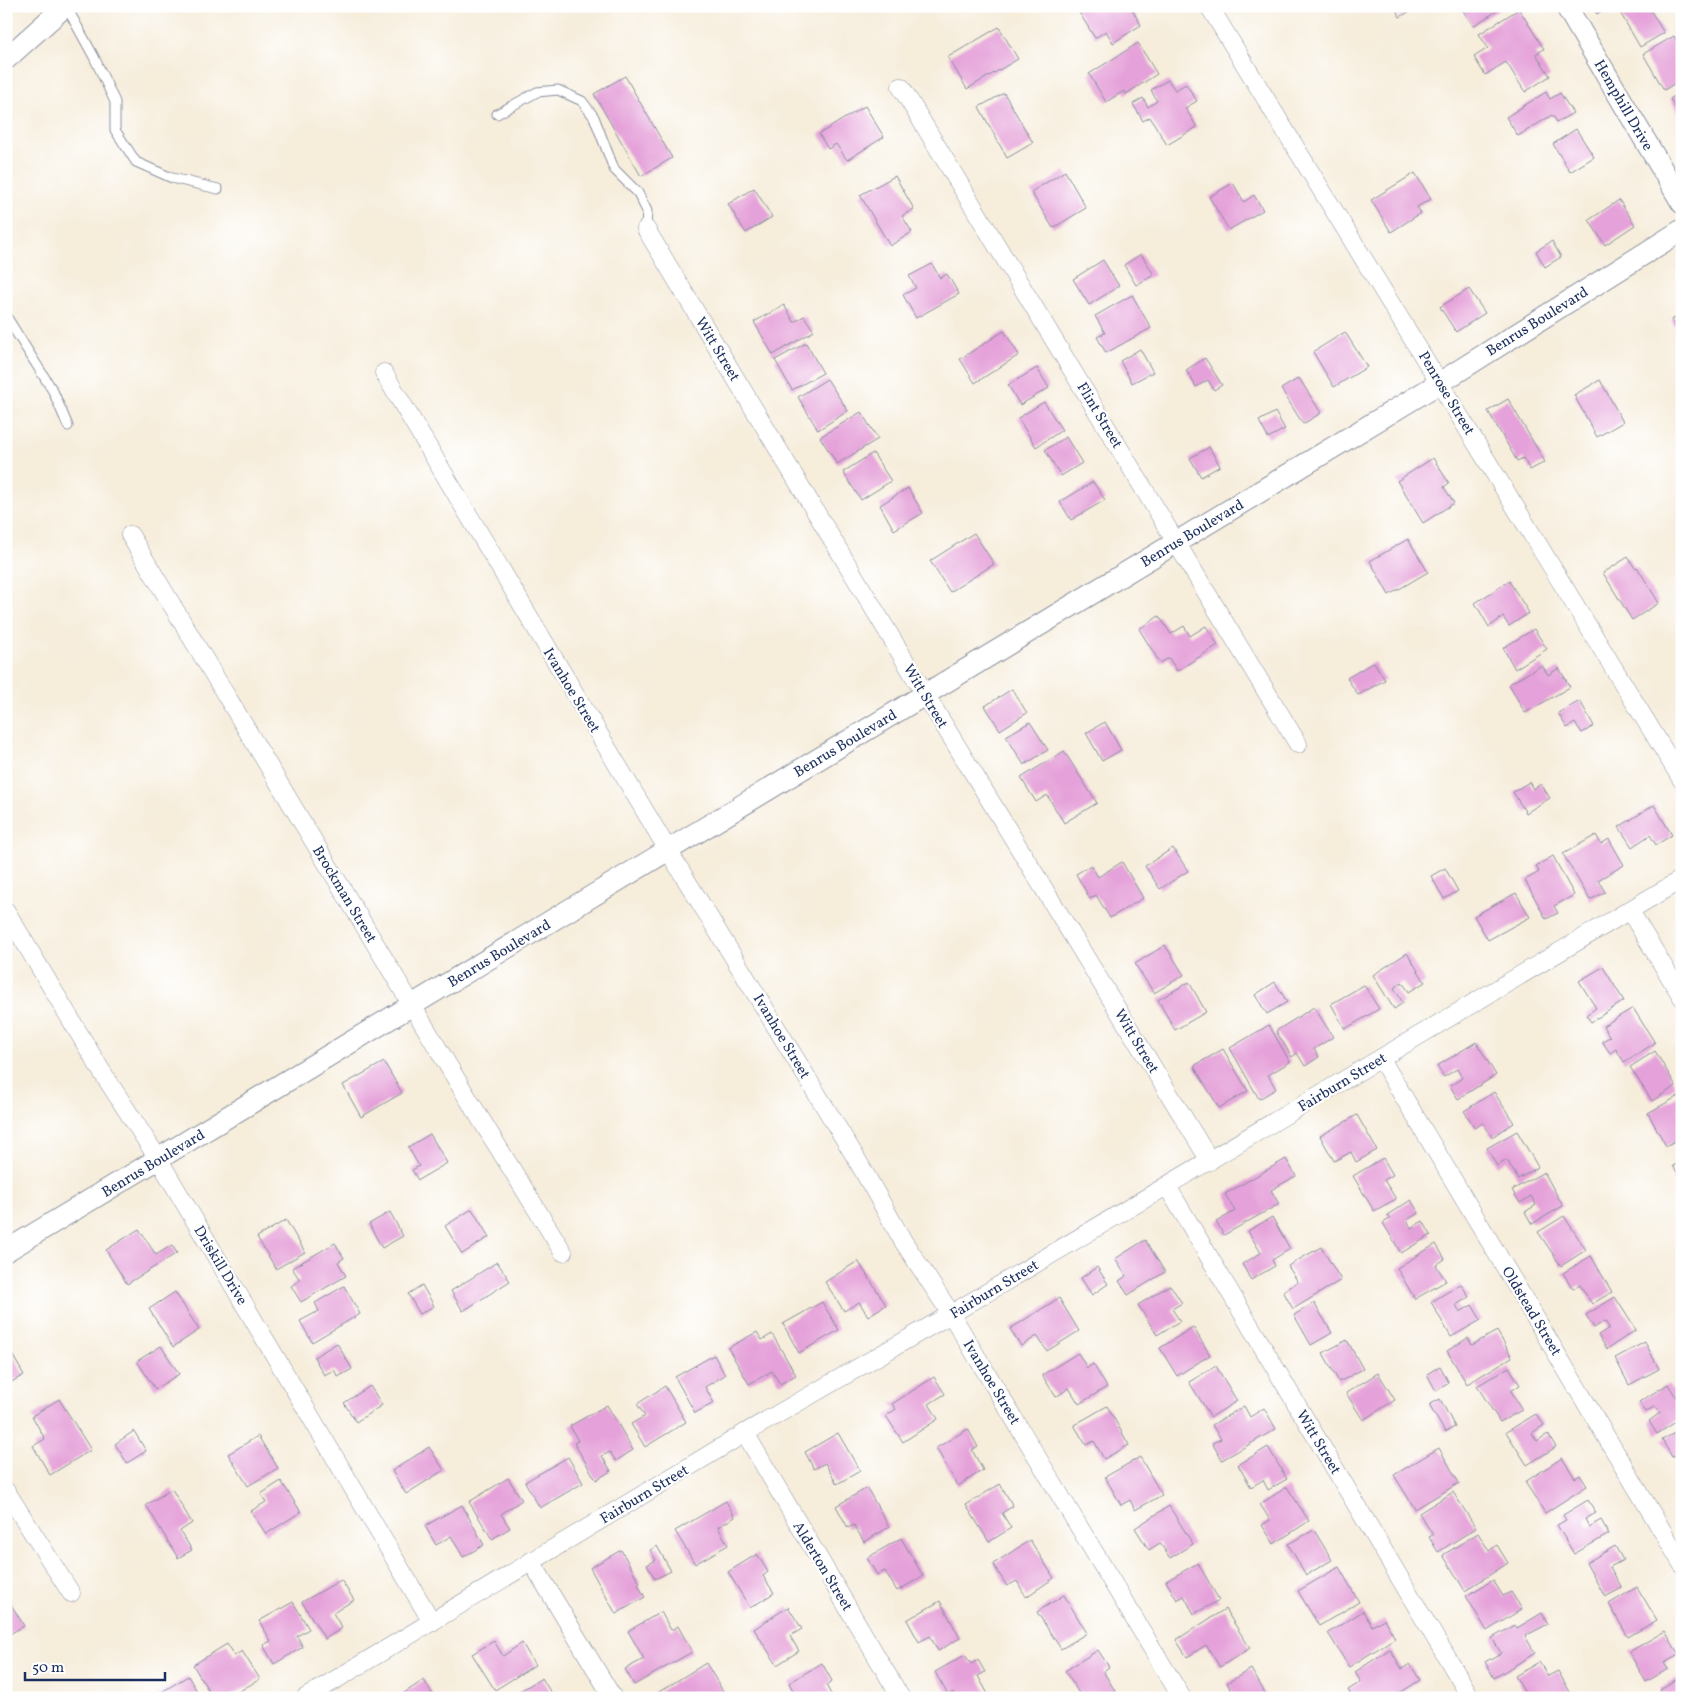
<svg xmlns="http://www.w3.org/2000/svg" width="1688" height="1704" viewBox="0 0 1688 1704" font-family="Vollkorn,serif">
<rect width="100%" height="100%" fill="#fff"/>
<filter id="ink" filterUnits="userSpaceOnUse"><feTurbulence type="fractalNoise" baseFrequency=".02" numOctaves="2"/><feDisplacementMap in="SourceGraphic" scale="10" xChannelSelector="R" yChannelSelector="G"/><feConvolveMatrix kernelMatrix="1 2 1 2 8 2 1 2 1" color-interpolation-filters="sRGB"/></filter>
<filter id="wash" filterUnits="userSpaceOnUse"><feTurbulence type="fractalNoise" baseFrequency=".0096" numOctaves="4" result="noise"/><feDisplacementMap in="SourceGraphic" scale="20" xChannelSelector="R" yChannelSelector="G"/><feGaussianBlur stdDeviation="1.12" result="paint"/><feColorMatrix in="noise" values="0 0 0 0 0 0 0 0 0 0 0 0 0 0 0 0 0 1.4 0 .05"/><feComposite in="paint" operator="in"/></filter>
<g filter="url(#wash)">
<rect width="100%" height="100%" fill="#f6eddb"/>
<g id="blocks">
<g fill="#e5a1d9">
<polygon points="1075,6 1130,6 1141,25 1113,43 1106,31 1095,38"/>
<polygon points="1394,6 1419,6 1400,17"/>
<polygon points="1460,6 1505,6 1473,26"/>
<polygon points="1592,6 1609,6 1597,14"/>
<polygon points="1623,6 1648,6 1664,33 1640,47 1618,9"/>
<polygon points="1519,9 1544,49 1536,54 1550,76 1525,92 1506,62 1485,75 1474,57 1488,48 1479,34"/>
<polygon points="999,27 1018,59 967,89 948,57"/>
<polygon points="1674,36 1682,48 1682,79 1664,90 1643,54"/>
<polygon points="1138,43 1157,74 1126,94 1124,91 1106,102 1089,74"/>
<polygon points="625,76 672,158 641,176 594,94"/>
<polygon points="1168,80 1175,90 1186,84 1197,101 1185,108 1197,127 1167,145 1150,117 1143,121 1133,104 1143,98 1148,107 1157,101 1151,90"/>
<polygon points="1682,91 1682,118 1670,99"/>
<polygon points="1546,92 1550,99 1560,93 1573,113 1557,122 1552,115 1518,136 1506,117"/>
<polygon points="1004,93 1033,143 1007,158 979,107"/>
<polygon points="865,106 884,137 847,160 836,144 828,149 819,134"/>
<polygon points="1576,129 1594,157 1570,172 1553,144"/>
<polygon points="1065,171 1086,208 1053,228 1031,192"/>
<polygon points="1415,173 1431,199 1417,207 1421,213 1391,232 1371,200"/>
<polygon points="895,176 914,209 902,216 912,232 890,246 860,195"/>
<polygon points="1233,183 1244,202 1254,195 1263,210 1229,230 1209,197"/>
<polygon points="754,188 772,217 746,233 728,204"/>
<polygon points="1619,200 1635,225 1605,245 1589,220"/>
<polygon points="1552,241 1561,257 1545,267 1536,251"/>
<polygon points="1141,254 1154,275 1136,285 1124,265"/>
<polygon points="1103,260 1119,286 1089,305 1073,279"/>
<polygon points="932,264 940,278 947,274 959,294 916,318 903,295 916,288 909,276"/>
<polygon points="1469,289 1485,313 1456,332 1440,307"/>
<polygon points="1132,295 1151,328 1106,353 1097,337 1105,333 1095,316"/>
<polygon points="784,305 794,322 804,316 814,331 773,355 754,322"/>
<polygon points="1682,314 1682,337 1671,320"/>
<polygon points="1004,331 1019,355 975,383 960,359"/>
<polygon points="1345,332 1367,367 1334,387 1313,352"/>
<polygon points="806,343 823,373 792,390 775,360"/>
<polygon points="1140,349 1153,372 1132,383 1120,361"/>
<polygon points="1205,358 1222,385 1214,390 1208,380 1196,387 1186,370"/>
<polygon points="1037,368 1049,388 1020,405 1008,385"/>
<polygon points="1299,378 1321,413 1303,424 1281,389"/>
<polygon points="827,379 848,411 818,430 798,397"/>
<polygon points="1600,380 1623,422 1597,437 1574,395"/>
<polygon points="1508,399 1545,462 1530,470 1523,458 1517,461 1488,411"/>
<polygon points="1044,402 1062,430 1036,447 1018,418"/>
<polygon points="861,412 878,439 837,464 820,437"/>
<polygon points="1275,412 1285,429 1268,438 1259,421"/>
<polygon points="1066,437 1082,463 1061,476 1045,450"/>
<polygon points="1209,447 1220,466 1201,477 1190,458"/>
<polygon points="873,453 891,481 861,500 843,472"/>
<polygon points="1433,458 1449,483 1444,487 1454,503 1423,523 1397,481"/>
<polygon points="1093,482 1105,500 1071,520 1060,502"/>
<polygon points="908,488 923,513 894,530 880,505"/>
<polygon points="974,533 994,564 950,592 930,561"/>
<polygon points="1408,539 1428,572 1389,595 1370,561"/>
<polygon points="1628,557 1635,568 1637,567 1659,603 1632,620 1603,573"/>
<polygon points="1509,581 1529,613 1509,626 1503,617 1489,627 1475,603"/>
<polygon points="1159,616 1171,634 1184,626 1190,636 1206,626 1218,645 1177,671 1169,658 1160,663 1139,629"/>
<polygon points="1534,629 1547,649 1515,669 1503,648"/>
<polygon points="1374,662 1385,680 1358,695 1347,678"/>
<polygon points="1542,665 1548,675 1559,668 1570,687 1525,713 1509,684"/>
<polygon points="1012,689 1027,713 1000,730 985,706"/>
<polygon points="1580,701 1594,726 1582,733 1575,723 1567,728 1558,713"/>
<polygon points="1030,722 1048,750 1024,765 1006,736"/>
<polygon points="1105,722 1121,750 1102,761 1086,733"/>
<polygon points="1064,751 1097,803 1064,823 1047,795 1036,802 1021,778"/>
<polygon points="1529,782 1533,789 1541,784 1550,798 1526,813 1513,792"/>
<polygon points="1654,805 1672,835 1656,845 1650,835 1632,847 1619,827"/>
<polygon points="1596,835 1601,844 1609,839 1624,865 1598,880 1605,892 1590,900 1563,854"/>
<polygon points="1173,848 1188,871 1160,889 1145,866"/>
<polygon points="1553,856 1574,895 1554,906 1558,913 1546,919 1525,880 1539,872 1536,866"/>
<polygon points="1122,862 1143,898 1110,918 1096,895 1090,899 1076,874 1091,865 1098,877"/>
<polygon points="1445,868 1458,891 1444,899 1431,876"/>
<polygon points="1516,893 1530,917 1488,940 1474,916"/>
<polygon points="1165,945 1184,975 1154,993 1135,964"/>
<polygon points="1407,953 1425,982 1409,992 1402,982 1394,988 1403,1003 1394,1009 1373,975"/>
<polygon points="1603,967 1624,1001 1591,1022 1586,1015 1596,1008 1579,981"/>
<polygon points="1189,982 1206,1012 1175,1030 1158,1000"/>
<polygon points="1275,982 1287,1002 1267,1014 1255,995"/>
<polygon points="1364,985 1379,1009 1345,1029 1331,1004"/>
<polygon points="1314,1007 1333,1037 1314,1049 1319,1057 1305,1066 1297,1053 1292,1057 1276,1031"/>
<polygon points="1633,1008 1655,1043 1624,1062 1616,1049 1610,1053 1602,1041 1610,1037 1603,1026"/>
<polygon points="1269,1025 1290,1062 1268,1075 1276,1089 1259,1099 1230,1048"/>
<polygon points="1476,1042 1496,1075 1458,1099 1450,1086 1462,1078 1457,1069 1444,1077 1437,1066"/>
<polygon points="1223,1049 1248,1091 1219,1108 1194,1066"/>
<polygon points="1655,1051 1676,1086 1652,1101 1630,1067"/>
<polygon points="384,1062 402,1093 361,1117 343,1085"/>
<polygon points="1494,1092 1514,1123 1492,1137 1483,1123 1475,1128 1464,1111"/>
<polygon points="1682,1094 1682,1137 1666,1146 1648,1113"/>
<polygon points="1357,1115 1377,1150 1356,1162 1351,1152 1334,1161 1320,1136"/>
<polygon points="1517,1131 1538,1167 1518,1179 1507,1160 1497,1166 1487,1148"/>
<polygon points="430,1134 447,1163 418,1180 412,1170 419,1166 408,1147"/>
<polygon points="1383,1158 1393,1175 1384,1180 1396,1199 1374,1211 1353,1176"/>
<polygon points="1286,1159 1296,1176 1271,1190 1279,1204 1224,1235 1216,1222 1235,1211 1225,1194"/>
<polygon points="1682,1161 1682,1180 1673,1166"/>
<polygon points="1544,1172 1563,1206 1532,1224 1525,1212 1536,1205 1531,1196 1520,1203 1512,1190"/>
<polygon points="1411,1200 1419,1213 1407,1220 1411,1228 1423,1221 1431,1235 1401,1253 1383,1223 1390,1219 1387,1215"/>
<polygon points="472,1209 489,1237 462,1254 445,1226"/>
<polygon points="390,1212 403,1236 382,1248 369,1224"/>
<polygon points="1564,1216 1586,1250 1561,1266 1538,1232"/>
<polygon points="1272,1217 1290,1249 1272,1260 1275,1266 1251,1280 1242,1264 1261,1253 1248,1231"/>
<polygon points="286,1220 305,1252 276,1269 257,1237"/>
<polygon points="139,1229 156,1255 172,1245 177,1253 127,1284 106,1250"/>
<polygon points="1145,1240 1165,1272 1128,1295 1119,1281 1126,1276 1115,1259"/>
<polygon points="335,1243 344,1258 338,1262 346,1276 301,1302 291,1286 300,1280 292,1268"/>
<polygon points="1436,1244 1445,1259 1436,1265 1446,1281 1415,1299 1397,1268"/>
<polygon points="1321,1247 1341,1280 1293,1309 1283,1291 1298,1282 1288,1266"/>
<polygon points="1591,1256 1612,1292 1592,1304 1580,1285 1573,1289 1563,1273"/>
<polygon points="858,1261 886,1305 868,1316 859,1302 844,1311 825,1282"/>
<polygon points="497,1262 510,1281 463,1311 451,1291"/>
<polygon points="1097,1267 1108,1284 1092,1295 1081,1278"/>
<polygon points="1461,1284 1469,1297 1456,1305 1460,1312 1472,1305 1481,1320 1451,1337 1431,1302"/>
<polygon points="422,1285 434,1306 420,1314 408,1294"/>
<polygon points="1170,1285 1182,1303 1172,1309 1180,1321 1157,1335 1138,1305"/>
<polygon points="344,1286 360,1314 312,1342 300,1321 319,1311 315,1303"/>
<polygon points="175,1292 199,1330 173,1347 149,1309"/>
<polygon points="1615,1297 1636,1330 1607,1349 1598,1335 1609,1328 1605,1321 1594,1328 1586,1315"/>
<polygon points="1059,1298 1079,1331 1047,1351 1037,1336 1021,1346 1010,1329"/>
<polygon points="822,1302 839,1330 799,1353 783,1324"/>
<polygon points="1314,1303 1332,1333 1311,1345 1294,1315"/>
<polygon points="1193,1327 1210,1355 1177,1376 1160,1348"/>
<polygon points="1497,1331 1512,1357 1467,1384 1447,1351 1468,1338 1472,1345"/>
<polygon points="757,1332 762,1340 772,1334 796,1375 780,1384 772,1371 749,1384 728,1348"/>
<polygon points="1347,1340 1363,1369 1339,1382 1323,1353"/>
<polygon points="1645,1342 1659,1369 1629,1385 1615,1358"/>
<polygon points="337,1343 352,1369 338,1377 334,1370 324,1375 314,1357"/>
<polygon points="6,1344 24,1375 6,1385"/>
<polygon points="161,1346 179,1374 155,1389 137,1361"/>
<polygon points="1078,1353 1087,1368 1093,1364 1107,1387 1079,1404 1069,1388 1056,1397 1042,1375"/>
<polygon points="714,1355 725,1375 705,1387 714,1403 695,1413 675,1377"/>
<polygon points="1216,1366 1237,1401 1211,1417 1189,1382"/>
<polygon points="1440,1366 1449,1383 1436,1391 1427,1374"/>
<polygon points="1509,1367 1520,1385 1511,1391 1522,1410 1500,1422 1477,1386"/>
<polygon points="1378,1373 1395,1400 1363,1420 1346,1393"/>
<polygon points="934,1377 945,1394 929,1404 938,1419 903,1442 886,1416 896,1409 892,1404"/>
<polygon points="1668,1384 1677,1399 1682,1396 1682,1418 1657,1434 1649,1421 1660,1413 1655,1406 1646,1412 1639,1402"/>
<polygon points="370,1386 382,1405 356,1422 344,1403"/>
<polygon points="665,1386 686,1422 645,1447 631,1424 645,1416 637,1404"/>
<polygon points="59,1399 91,1450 50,1475 33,1446 45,1439 32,1416"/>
<polygon points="1440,1399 1455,1427 1445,1432 1429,1405"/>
<polygon points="607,1405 633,1450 616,1461 610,1452 602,1456 611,1471 596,1480 574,1443 578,1441 570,1426"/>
<polygon points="1107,1406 1129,1445 1104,1459 1094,1441 1086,1445 1074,1425"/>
<polygon points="1244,1406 1250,1417 1264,1408 1276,1429 1222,1460 1212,1443 1221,1439 1212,1425"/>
<polygon points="1536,1414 1544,1425 1532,1433 1537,1441 1548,1434 1556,1447 1527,1465 1506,1432"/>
<polygon points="968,1429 978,1447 972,1450 983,1470 958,1486 936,1448"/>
<polygon points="1682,1429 1682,1451 1672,1457 1662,1440"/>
<polygon points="134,1431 146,1451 127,1463 115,1444"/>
<polygon points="838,1433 860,1471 837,1484 825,1463 814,1469 805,1452"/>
<polygon points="258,1436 278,1468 248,1486 228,1454"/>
<polygon points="429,1447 444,1470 406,1494 392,1471"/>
<polygon points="1268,1447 1287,1479 1268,1490 1263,1480 1251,1487 1238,1465"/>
<polygon points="1439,1448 1459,1483 1415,1509 1394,1475"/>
<polygon points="568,1457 583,1483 540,1508 525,1482"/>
<polygon points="1140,1457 1162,1495 1135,1510 1130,1500 1121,1505 1105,1477"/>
<polygon points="1562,1458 1575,1478 1580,1475 1587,1486 1545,1513 1525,1482"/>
<polygon points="508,1478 522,1500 501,1514 510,1528 492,1539 469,1502"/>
<polygon points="281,1481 301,1512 266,1534 251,1511 266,1502 261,1494"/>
<polygon points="1000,1484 1013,1506 1002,1513 1011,1528 989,1542 966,1505"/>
<polygon points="1287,1487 1309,1521 1274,1544 1262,1525 1270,1520 1260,1504"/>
<polygon points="867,1488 889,1527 864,1542 854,1525 848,1528 836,1506"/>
<polygon points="172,1489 192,1523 180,1531 192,1550 178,1558 146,1505"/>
<polygon points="1453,1492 1476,1528 1438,1552 1429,1537 1433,1535 1419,1513"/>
<polygon points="1588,1500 1596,1513 1585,1519 1589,1527 1601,1520 1609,1534 1574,1554 1557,1525 1566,1520 1563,1515"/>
<polygon points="726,1501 735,1517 718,1527 728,1545 695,1564 675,1531"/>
<polygon points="462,1505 484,1545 463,1557 451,1536 436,1545 425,1526"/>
<polygon points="1169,1506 1193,1544 1170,1558 1160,1543 1149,1550 1135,1528"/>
<polygon points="1314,1530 1332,1560 1306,1575 1288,1544"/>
<polygon points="1478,1533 1489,1551 1497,1545 1508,1563 1465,1591 1443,1555"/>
<polygon points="901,1538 923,1576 897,1591 885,1571 877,1575 867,1558"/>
<polygon points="1030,1540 1054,1578 1026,1597 1017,1581 1007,1586 993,1564"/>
<polygon points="657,1546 671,1571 655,1579 647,1565 656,1560 650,1550"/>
<polygon points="1615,1546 1623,1560 1610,1567 1622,1588 1605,1597 1586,1563"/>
<polygon points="621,1550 640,1583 638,1585 645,1597 616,1614 590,1568"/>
<polygon points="757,1554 768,1572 763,1576 774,1593 750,1608 728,1572"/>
<polygon points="1198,1563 1219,1600 1194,1614 1184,1596 1177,1600 1166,1581"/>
<polygon points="1339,1567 1359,1602 1319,1626 1298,1591"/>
<polygon points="341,1580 354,1600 333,1613 342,1628 325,1639 302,1602"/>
<polygon points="1493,1580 1503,1596 1511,1592 1522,1609 1487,1631 1466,1596"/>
<polygon points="1637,1587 1657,1620 1628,1637 1609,1604"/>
<polygon points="1064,1595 1087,1633 1061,1649 1037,1612"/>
<polygon points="6,1596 24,1626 6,1636"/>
<polygon points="940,1601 960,1638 938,1651 930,1636 919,1642 907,1620"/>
<polygon points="293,1602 309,1629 297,1636 303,1647 274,1664 263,1645 271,1641 259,1621"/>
<polygon points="788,1607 802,1629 790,1636 799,1651 777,1665 754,1629"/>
<polygon points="1225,1609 1250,1648 1220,1667 1206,1645 1187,1657 1176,1640"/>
<polygon points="1363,1611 1372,1626 1384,1619 1395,1638 1349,1667 1328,1633"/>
<polygon points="661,1612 671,1630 678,1626 692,1652 634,1685 625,1669 644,1659 628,1631"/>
<polygon points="1542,1613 1548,1624 1525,1636 1535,1653 1494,1678 1485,1662 1501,1653 1492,1638 1515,1625 1517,1628"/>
<polygon points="1665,1631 1679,1655 1664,1663 1668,1669 1646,1682 1629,1652"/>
<polygon points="494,1641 503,1656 522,1643 535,1665 495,1690 472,1654"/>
<polygon points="227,1644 234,1656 242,1651 260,1679 228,1698 213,1698 193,1665"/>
<polygon points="1390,1649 1402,1669 1410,1664 1420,1680 1392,1698 1353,1698 1348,1690 1361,1682 1355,1672"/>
<polygon points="1098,1650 1109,1667 1103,1671 1115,1691 1104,1698 1082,1698 1065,1671"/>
<polygon points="965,1655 971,1664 978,1660 985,1672 978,1676 988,1694 981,1698 956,1698 953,1692 948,1695 935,1672"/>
<polygon points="1539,1662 1548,1676 1558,1671 1570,1692 1559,1698 1528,1698 1515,1676"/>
<polygon points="706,1663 727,1698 660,1698 657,1693"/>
<polygon points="822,1663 832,1681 826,1685 833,1698 797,1698 789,1683"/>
<polygon points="1251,1669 1268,1698 1235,1698 1227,1683"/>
<polygon points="188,1676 201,1698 152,1698"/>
<polygon points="1682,1676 1682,1698 1665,1698 1660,1689"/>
<polygon points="542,1678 554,1698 508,1698"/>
<polygon points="424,1680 435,1698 402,1698 401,1695"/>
</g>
</g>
</g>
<g filter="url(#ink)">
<use href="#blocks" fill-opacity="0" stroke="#888e9c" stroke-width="1"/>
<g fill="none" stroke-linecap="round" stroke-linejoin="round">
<g stroke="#888e9c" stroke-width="11">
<g id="service">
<polyline points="66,6 94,57 115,102 115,130 136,162 172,178 218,189"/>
<polyline points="497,114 537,92 558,90 582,101 594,117 614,169 638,193 647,211 646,229"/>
<polyline points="6,316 53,391 68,426"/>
</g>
</g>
<g stroke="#888e9c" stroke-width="19">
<g id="minor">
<polyline points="1209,6 1682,780"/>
<polyline points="901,87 1298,744"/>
<polyline points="646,229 925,694 1210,1161"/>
<polyline points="384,373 668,850 856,1158 903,1241 951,1314 1182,1698"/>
<polyline points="130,535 467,1097 563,1252"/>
<polyline points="6,911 102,1072 159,1160 432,1622"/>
<polyline points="1630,911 1682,997"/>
<polyline points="1381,1059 1682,1564"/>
<polyline points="1167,1186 1471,1698"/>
<polyline points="745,1433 901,1698"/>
<polyline points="6,1491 71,1593"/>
<polyline points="531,1561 613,1698"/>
<polyline points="305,1698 745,1433 951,1314 1682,879"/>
</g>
</g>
<g stroke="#888e9c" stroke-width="23">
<g id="tertiary">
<polyline points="1566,6 1682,203"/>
<polyline points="6,59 65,6"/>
<polyline points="6,1251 1441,382 1682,230"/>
</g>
</g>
<use href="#service" stroke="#fff" stroke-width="9"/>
<use href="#minor" stroke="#fff" stroke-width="18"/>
<use href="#tertiary" stroke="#fff" stroke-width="21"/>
</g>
</g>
<g text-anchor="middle" stroke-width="4.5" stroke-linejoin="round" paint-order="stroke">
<g font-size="15" fill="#1b2f5e" stroke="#fff">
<text transform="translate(1624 105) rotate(60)" y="5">Hemphill Drive</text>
<text transform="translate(1537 321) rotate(-32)" y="5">Benrus Boulevard</text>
<text transform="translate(718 349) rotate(59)" y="5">Witt Street</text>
<text transform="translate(1447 393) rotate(59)" y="5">Penrose Street</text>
<text transform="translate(1100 415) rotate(59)" y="5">Flint Street</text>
<text transform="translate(1192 533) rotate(-31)" y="5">Benrus Boulevard</text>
<text transform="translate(572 690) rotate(59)" y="5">Ivanhoe Street</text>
<text transform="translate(926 696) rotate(59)" y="5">Witt Street</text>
<text transform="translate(845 743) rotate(-31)" y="5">Benrus Boulevard</text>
<text transform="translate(345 894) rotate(59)" y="5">Brockman Street</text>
<text transform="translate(499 953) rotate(-31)" y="5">Benrus Boulevard</text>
<text transform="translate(782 1036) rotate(59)" y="5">Ivanhoe Street</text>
<text transform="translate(1137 1041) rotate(59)" y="5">Witt Street</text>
<text transform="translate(1342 1082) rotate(-31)" y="5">Fairburn Street</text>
<text transform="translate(153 1163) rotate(-31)" y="5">Benrus Boulevard</text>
<text transform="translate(221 1265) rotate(59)" y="5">Driskill Drive</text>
<text transform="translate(994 1289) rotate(-31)" y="5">Fairburn Street</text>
<text transform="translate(1532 1311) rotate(59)" y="5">Oldstead Street</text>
<text transform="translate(992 1382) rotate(59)" y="5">Ivanhoe Street</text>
<text transform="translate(1319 1442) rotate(59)" y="5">Witt Street</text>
<text transform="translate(644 1494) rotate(-31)" y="5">Fairburn Street</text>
<text transform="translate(823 1566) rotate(59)" y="5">Alderton Street</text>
</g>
</g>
<rect width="1688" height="1704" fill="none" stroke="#fff" stroke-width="25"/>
<path d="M25 1672v8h140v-8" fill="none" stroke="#1b2f5e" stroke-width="2.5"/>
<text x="32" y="1672" font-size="15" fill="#1b2f5e" stroke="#ffffff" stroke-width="4" paint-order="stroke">50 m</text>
</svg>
